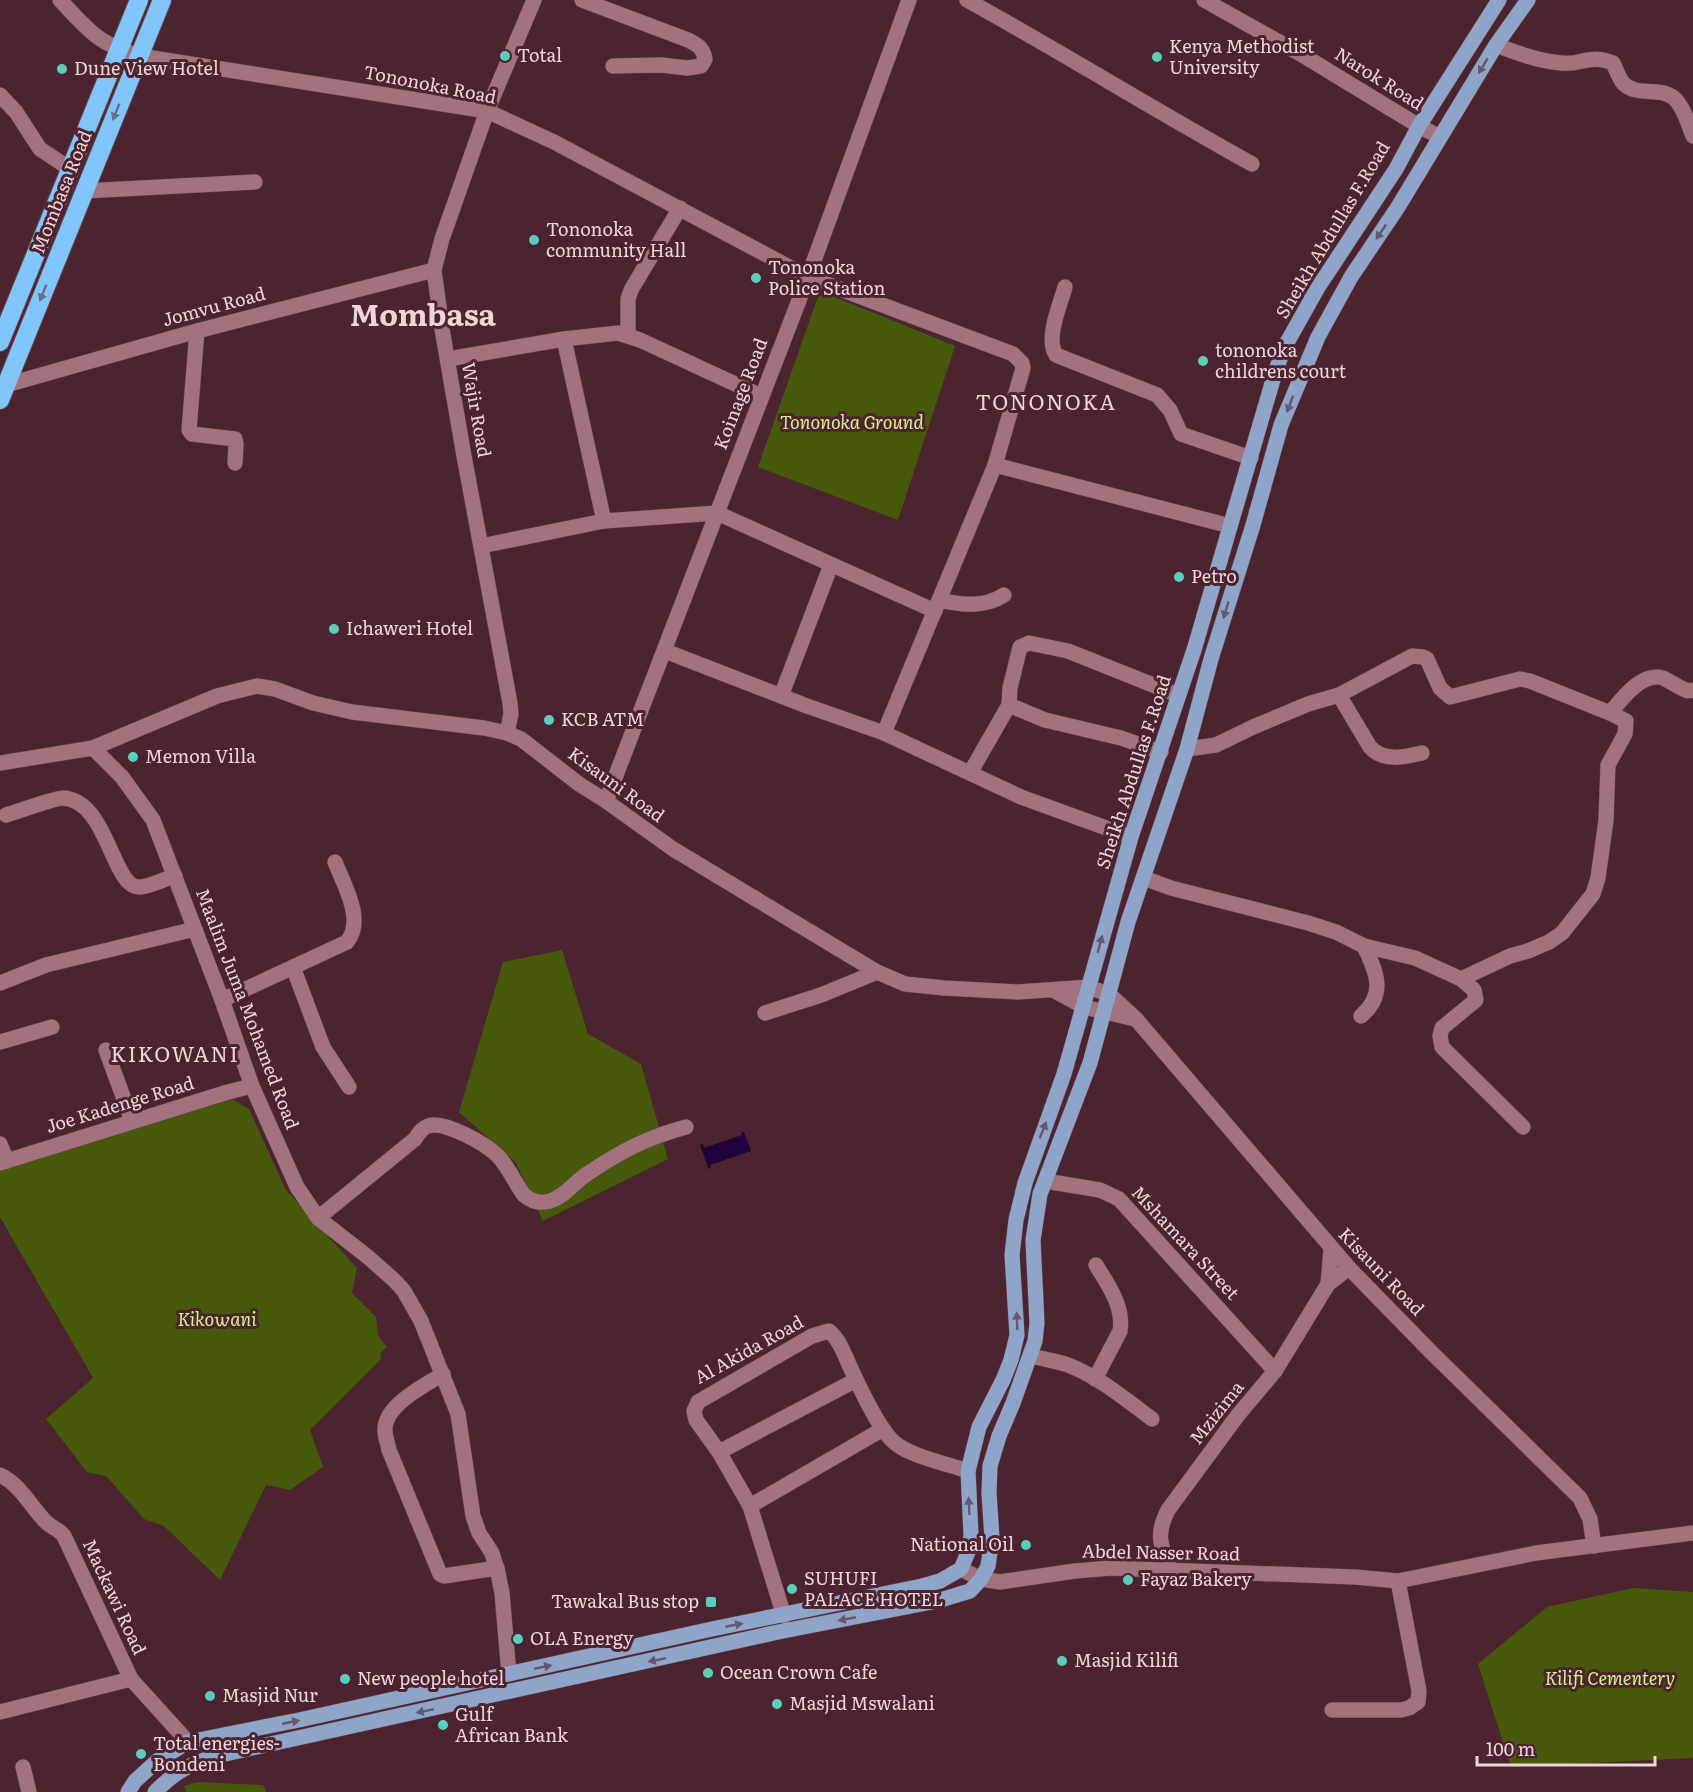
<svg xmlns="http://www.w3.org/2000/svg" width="1693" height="1792" viewBox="0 0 1693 1792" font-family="Literata,serif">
<rect width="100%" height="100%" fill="#4c2430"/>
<g fill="#47590a">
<polygon points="820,291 955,346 898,520 758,467"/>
<polygon points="562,950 588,1034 641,1064 668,1159 543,1221 516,1163 459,1112 503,962"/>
<polygon points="232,1099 249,1109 286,1190 357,1268 352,1293 376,1317 378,1336 387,1347 380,1353 381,1359 310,1430 323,1467 290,1490 266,1485 220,1580 164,1526 144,1519 106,1476 87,1472 46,1419 93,1378 0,1217 0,1169"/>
<polygon points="1633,1588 1693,1592 1693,1758 1511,1767 1478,1664 1547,1607"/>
<polygon points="197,1782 263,1785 266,1792 186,1792 184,1786"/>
</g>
<polygon fill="#20013b" points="742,1132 744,1132 751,1151 710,1165 711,1168 709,1169 700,1145 703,1144 704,1148 742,1135"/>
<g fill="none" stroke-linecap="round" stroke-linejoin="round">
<g stroke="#65434e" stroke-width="16">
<g id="minor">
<path d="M60,0C89,31 98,44 140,56L487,111L554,142L808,277L1013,354L1022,363L1023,368L995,465L1230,526"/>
<path d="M582,0L688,40C698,45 703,48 705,59L701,66L687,68L661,65L613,66"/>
<path d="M967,0C1063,53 1156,111 1252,164"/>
<polyline points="1204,0 1304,56 1419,126 1440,137"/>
<path d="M1496,45C1517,53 1538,61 1561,63C1582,66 1588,53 1613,63C1616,69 1619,79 1624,84C1637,97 1659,86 1674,98C1684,107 1688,124 1693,136"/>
<polyline points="0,95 16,112 40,149 69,168"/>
<polyline points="84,191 255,182"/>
<path d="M1065,287C1060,305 1045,339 1056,355L1157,395L1170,410L1181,434L1251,458"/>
<polyline points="197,331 189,430 192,434 235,439 236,444 235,463"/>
<polyline points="628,335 628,299 631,290 680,208"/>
<polyline points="564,339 604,521"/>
<polyline points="448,359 564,339 618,333 640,340 761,396"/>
<polyline points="6,385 197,331 434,270"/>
<polyline points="481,546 604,521 717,513 935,611"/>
<path d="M939,600C961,605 984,608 1004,595"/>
<polyline points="665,651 807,706 884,733 1021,797 1131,837"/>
<path d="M1339,695L1370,747C1383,762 1405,757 1422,753"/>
<polyline points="781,696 831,565"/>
<path d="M1610,713C1621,700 1642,671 1663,678C1672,682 1679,688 1688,691L1693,690"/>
<polyline points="507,733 511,714 510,703 464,456 442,329 434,270 442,239 487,111 534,0"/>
<polyline points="884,733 995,465"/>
<polyline points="93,748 122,777 153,820 222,1000 252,1086 297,1187 318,1218 368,1257 395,1281 404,1291 421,1321 458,1414 473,1516 479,1533 492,1553 498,1573 502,1593 509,1674"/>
<polyline points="1187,749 1216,745 1253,727 1308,704 1339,695 1412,656 1423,657 1427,659 1440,688 1450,697 1520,679 1530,681 1610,713 1626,721 1625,734 1608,765 1606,820 1598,878 1593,894 1562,933 1549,942 1528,951 1510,956 1461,979"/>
<polyline points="1161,752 1121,738 1045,720 1009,705 1010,688 1020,647 1029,643 1068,651 1178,695"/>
<polyline points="0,763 93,748 217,696 257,686 275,689 313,703 352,712 484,728 507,733 521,739 579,784 606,801 673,849 877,972 905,984 944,988 1018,992 1089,987 1110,995 1136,1019 1349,1268 1431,1352 1580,1498 1590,1519 1594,1546"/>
<polyline points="970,773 1009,705"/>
<polyline points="606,801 808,277 909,0"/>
<path d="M6,815C17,812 54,798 63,798C108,800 112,889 140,887C151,886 164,879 175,876"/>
<polyline points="1144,878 1171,888 1308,923 1336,932 1364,946 1415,958 1461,979 1474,990 1476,1000 1442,1028 1440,1036 1442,1047 1523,1127"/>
<polyline points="293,967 323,1047 349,1087"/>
<polyline points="0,983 46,965 195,929"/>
<polyline points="1053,990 1084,1007 1135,1019"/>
<path d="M222,1000L347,942C365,920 344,885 335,862"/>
<polyline points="765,1013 821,995 877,972"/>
<path d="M1361,1016C1387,994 1376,971 1364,946"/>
<polyline points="0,1042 52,1027"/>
<polyline points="106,1050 132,1121"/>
<polyline points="0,1144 7,1161"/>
<polyline points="0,1163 228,1092 252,1086"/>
<polyline points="1045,1181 1100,1190 1119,1199 1275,1371"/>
<path d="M318,1218L415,1139C418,1134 422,1128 428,1126C444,1120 486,1144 498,1156C509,1168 515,1183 524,1195C531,1201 540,1204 550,1201C565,1197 574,1182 587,1174C621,1151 646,1138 686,1127"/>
<polyline points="1328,1284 1331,1249"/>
<path d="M1031,1356C1043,1359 1056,1361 1068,1365C1099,1377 1125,1399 1152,1419"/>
<path d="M443,1374C425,1385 383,1406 385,1431C385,1437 388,1444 389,1450L440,1574L444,1576L497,1568"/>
<path d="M1095,1379L1120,1331C1124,1306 1108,1285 1096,1265"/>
<polyline points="719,1452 856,1380"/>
<path d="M0,1475C20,1484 31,1507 46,1522C52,1528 59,1529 64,1536L131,1679L188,1742"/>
<polyline points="750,1506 883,1429"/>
<polyline points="961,1569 981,1579 1000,1582 1075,1571 1111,1568 1355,1577 1398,1581 1536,1553 1693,1533"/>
<path d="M1170,1570C1161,1546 1155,1535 1168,1510L1238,1415L1275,1371L1328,1284L1349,1268"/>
<path d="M784,1616L750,1506L719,1452L696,1420L694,1411L698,1402L812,1336L829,1331C840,1339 846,1359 852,1371C861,1390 879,1430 895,1443C910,1456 948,1464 968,1471"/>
<polyline points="1332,1710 1401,1710 1409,1708 1418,1702 1419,1691 1398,1581"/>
<polyline points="0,1712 131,1679"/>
<polyline points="23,1767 29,1792"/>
</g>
</g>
<g stroke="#65434e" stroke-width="16">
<g id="major">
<polyline points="128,1792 135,1781 157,1761 188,1742 299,1720 712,1629 922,1586 940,1581 961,1569 968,1552 971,1535 968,1471 979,1427 1003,1380 1011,1360 1017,1335 1012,1255 1016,1220 1025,1183 1064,1074 1131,837 1194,650 1275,373 1284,348 1317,289 1396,169 1419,126 1499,0"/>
<path d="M155,1792C176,1771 188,1765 216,1756L778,1632L937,1601L970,1591L981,1579L988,1566L992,1538L989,1493L990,1466L999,1436L1013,1403L1035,1341L1037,1323L1033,1240L1040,1194L1090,1063L1128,922L1187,749L1211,659L1253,525L1281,425L1318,337L1351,277L1398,207L1496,45L1528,0"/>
</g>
</g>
<g stroke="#65434e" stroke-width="20">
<g id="highway">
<polyline points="0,342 139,0"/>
<polyline points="0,400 162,0"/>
</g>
</g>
<use href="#minor" stroke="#a2727e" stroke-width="15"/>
<use href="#major" stroke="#8ea4c8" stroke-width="15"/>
<use href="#highway" stroke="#81c6fa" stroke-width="18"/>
</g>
<defs><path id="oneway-solid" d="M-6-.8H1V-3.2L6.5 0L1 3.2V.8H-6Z" transform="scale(1.5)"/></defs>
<g fill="#66576d">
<use href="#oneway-solid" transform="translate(1483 66) rotate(121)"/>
<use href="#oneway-solid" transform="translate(1381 232) rotate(124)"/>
<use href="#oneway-solid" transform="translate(1290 404) rotate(110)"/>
<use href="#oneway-solid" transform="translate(1226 610) rotate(107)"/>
<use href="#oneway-solid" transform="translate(1100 944) rotate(-75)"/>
<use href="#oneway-solid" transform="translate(1043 1130) rotate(-68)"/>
<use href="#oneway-solid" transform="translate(1017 1321) rotate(-92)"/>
<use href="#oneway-solid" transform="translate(969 1506) rotate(-93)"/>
<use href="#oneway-solid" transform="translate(847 1619) rotate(169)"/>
<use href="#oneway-solid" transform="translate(734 1625) rotate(-11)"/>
<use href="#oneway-solid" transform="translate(657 1660) rotate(168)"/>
<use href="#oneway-solid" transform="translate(543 1667) rotate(-12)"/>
<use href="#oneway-solid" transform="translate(425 1711) rotate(168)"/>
<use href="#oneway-solid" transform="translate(291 1722) rotate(-11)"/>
</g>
<g fill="#646d8b">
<use href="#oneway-solid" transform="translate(116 112) rotate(112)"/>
<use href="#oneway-solid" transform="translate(43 293) rotate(112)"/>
</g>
<g fill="#5acebd" stroke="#4c2430" stroke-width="2">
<circle cx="505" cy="56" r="6"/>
<circle cx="1157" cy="57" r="6"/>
<circle cx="62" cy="69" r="6"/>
<circle cx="534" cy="240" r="6"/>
<circle cx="756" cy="278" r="6"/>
<circle cx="1203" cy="361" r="6"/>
<circle cx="1179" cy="577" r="6"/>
<circle cx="334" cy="629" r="6"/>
<circle cx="549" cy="720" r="6"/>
<circle cx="133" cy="757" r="6"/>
<circle cx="1026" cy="1545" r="6"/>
<circle cx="1128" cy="1580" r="6"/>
<circle cx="792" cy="1589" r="6"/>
<rect x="705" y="1596" width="12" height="12" rx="3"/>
<circle cx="518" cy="1639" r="6"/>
<circle cx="1062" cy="1661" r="6"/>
<circle cx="708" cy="1673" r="6"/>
<circle cx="345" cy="1679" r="6"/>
<circle cx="210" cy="1696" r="6"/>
<circle cx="777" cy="1704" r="6"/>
<circle cx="443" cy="1725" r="6"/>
<circle cx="141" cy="1754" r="6"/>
</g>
<g text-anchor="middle" stroke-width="6" stroke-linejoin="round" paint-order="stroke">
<g font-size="18" fill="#efd4da" stroke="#4c2430" text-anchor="start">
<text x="1169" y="53">Kenya Methodist<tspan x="1169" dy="21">University</tspan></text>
<text x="517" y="62">Total</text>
<text x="74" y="75">Dune View Hotel</text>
<text x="546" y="236">Tononoka<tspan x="546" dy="21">community Hall</tspan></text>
<text x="768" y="274">Tononoka<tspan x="768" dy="21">Police Station</tspan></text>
<text x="1215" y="357">tononoka<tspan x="1215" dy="21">childrens court</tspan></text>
<text x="1191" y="583">Petro</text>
<text x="346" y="635">Ichaweri Hotel</text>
<text x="561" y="726">KCB ATM</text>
<text x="145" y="763">Memon Villa</text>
<text x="1014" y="1551" text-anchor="end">National Oil</text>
<text x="804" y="1585">SUHUFI<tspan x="804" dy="21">PALACE HOTEL</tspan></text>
<text x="1140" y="1586">Fayaz Bakery</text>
<text x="699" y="1608" text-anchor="end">Tawakal Bus stop</text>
<text x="530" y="1645">OLA Energy</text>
<text x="1074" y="1667">Masjid Kilifi</text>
<text x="720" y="1679">Ocean Crown Cafe</text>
<text x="357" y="1685">New people hotel</text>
<text x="222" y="1702">Masjid Nur</text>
<text x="789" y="1710">Masjid Mswalani</text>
<text x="455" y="1721">Gulf<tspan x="455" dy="21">African Bank</tspan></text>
<text x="153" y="1750">Total energies-<tspan x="153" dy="21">Bondeni</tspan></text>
</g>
<g font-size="18" fill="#efd4da" stroke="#4c2430">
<text transform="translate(1379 79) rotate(32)" y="6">Narok Road</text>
<text transform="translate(430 85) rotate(11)" y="6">Tononoka Road</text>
<text transform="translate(62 192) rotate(-68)" y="6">Mombasa Road</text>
<text transform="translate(1333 230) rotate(-59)" y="6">Sheikh Abdullas F.Road</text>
<text transform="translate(214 307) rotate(-15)" y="6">Jomvu Road</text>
<text transform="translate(741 394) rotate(-69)" y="6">Koinage Road</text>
<text transform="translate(476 410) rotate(80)" y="6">Wajir Road</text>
<text transform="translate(1134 772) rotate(-72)" y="6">Sheikh Abdullas F.Road</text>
<text transform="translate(616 785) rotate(36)" y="6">Kisauni Road</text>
<text transform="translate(247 1009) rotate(69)" y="6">Maalim Juma Mohamed Road</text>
<text transform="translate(120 1105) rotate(-17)" y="6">Joe Kadenge Road</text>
<text transform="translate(1185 1243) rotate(47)" y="6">Mshamara Street</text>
<text transform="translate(1381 1272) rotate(46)" y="6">Kisauni Road</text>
<text transform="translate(749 1350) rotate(-29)" y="6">Al Akida Road</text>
<text transform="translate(1217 1413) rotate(-52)" y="6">Mzizima</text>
<text transform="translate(1161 1553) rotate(1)" y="6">Abdel Nasser Road</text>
<text transform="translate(114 1597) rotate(65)" y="6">Mackawi Road</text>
</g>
<g font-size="18" font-style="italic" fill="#d4f28b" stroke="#4c2430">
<text x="852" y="429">Tononoka Ground</text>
<text x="217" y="1326">Kikowani</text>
<text x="1610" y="1685">Kilifi Cementery</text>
</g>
<g font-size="21" letter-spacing="1.5" fill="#efd4da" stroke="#4c2430">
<text x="1046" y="410">TONONOKA</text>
<text x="175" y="1062">KIKOWANI</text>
</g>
<g font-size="30" font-weight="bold" fill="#efd4da" stroke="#4c2430">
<text x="423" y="326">Mombasa</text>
</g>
</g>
<path d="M1477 1756v9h178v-9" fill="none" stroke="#efd4da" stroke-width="3"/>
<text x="1486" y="1756" font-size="18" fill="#efd4da" stroke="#4c2430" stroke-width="4.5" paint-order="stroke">100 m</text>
</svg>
